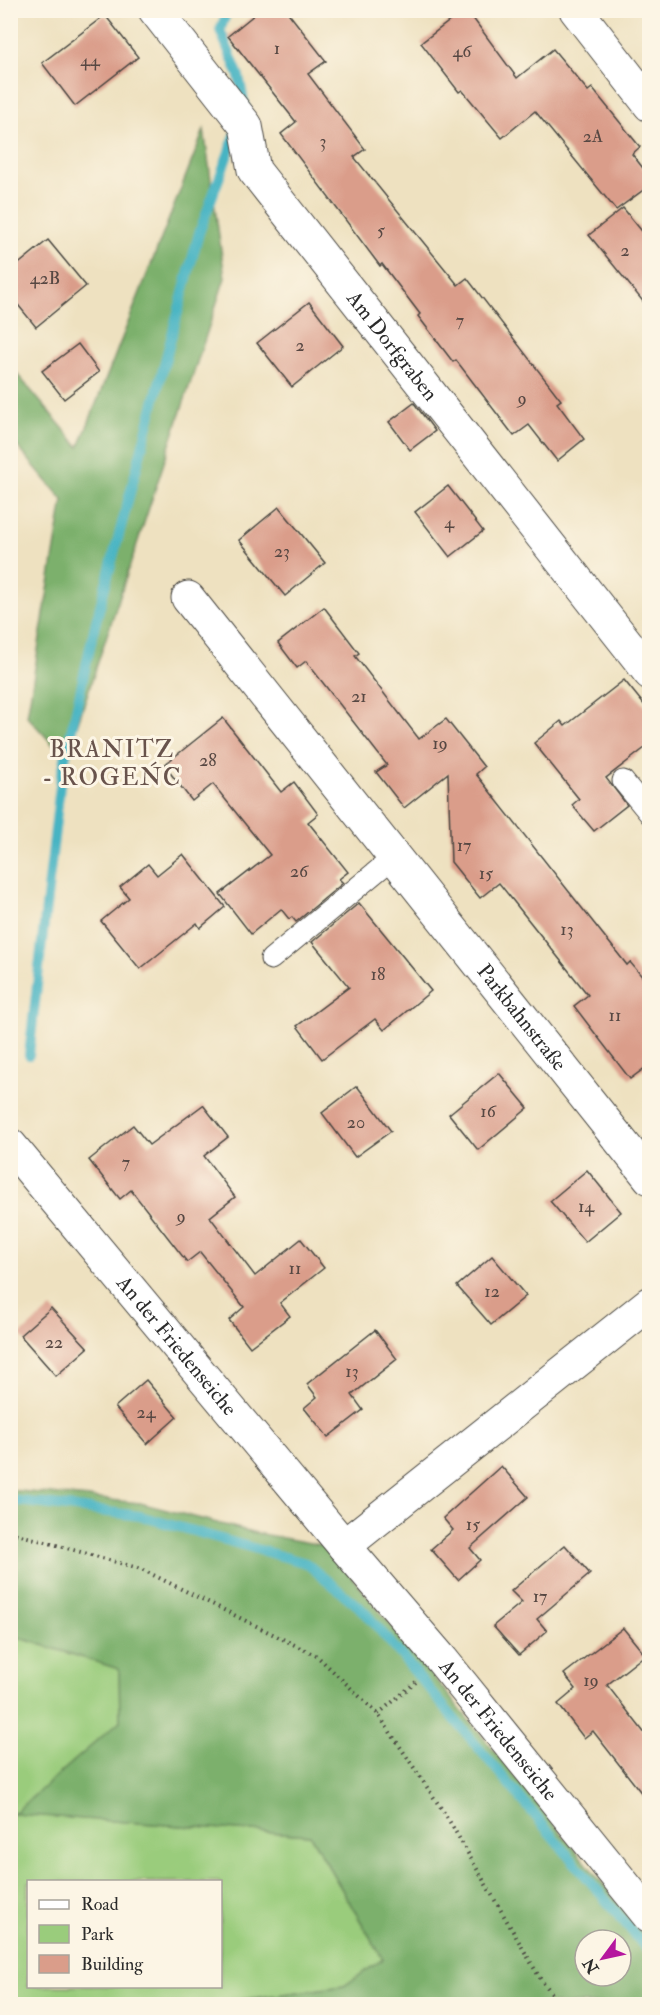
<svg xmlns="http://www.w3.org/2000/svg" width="660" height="2015" viewBox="0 0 660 2015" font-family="'IM FELL Double Pica',serif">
<rect width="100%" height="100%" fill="#fcf5e5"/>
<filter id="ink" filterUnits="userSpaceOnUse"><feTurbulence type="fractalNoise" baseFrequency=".0167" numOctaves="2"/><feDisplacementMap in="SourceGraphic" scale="12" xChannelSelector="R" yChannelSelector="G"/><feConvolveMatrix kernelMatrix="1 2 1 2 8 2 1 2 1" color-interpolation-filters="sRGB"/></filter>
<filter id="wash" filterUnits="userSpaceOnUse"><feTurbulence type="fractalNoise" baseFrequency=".008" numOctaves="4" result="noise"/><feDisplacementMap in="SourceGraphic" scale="24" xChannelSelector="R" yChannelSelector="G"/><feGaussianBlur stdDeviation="1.35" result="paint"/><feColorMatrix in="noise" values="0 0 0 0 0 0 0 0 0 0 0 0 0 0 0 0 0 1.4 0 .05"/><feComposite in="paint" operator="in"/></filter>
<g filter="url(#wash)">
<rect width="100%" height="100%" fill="#eee1c0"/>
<path fill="#9acc7c" stroke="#627c54" stroke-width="1.5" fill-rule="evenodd" d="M10,1635L119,1669L120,1721L14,1814L310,1835L383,1959L344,1986L208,2004H11ZM28,1882H220V1986H28Z"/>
<g fill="#7bb06c" stroke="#536e4c" stroke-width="1.5" fill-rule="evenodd">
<polygon points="204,130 225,278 66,759 27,716 63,500 11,439 11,367 79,447"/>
<path d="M10,1490L140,1503L256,1533L326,1546L649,1940V2004H208L344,1986L383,1959L310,1835L13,1814L120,1721L119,1669L11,1635ZM585,1940H621V1976H585Z"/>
</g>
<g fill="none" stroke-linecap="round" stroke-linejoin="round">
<g stroke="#47b4c3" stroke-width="10">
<polyline points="228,10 220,30 239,76 245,107"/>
<polyline points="29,1055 61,777 95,625 199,233 237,130"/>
<polyline points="10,1500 140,1516 306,1563 364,1611 650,1953"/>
</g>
</g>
<g id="blocks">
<g fill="#da9d8a">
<polygon points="260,10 286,10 326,61 308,74 365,149 354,157 458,285 467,278 561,400 557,403 584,439 557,461 529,425 514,436 456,360 453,362 418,316 420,314 382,264 380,266 281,134 296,122 228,36"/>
<polygon points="464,10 467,10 517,78 553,49 588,91 592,88 640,147 632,154 650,177 650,185 616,210 535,111 502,138 462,90 459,92 421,43"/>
<polygon points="105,15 138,57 75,106 42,63"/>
<polygon points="623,208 650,241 650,310 589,235"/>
<polygon points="48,240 86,286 36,327 10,295 10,271"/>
<polygon points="309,302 343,346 292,387 257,343"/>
<polygon points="78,344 99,372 64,399 42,371"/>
<polygon points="414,403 435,431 410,450 389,422"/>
<polygon points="448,486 483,531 450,557 415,512"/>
<polygon points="279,507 325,563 285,596 239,540"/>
<polygon points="324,607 359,653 355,656 419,739 446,719 484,767 476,774 627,965 630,962 650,986 650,1064 630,1079 574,1006 588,995 499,883 480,898 451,862 448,773 404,808 376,772 387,765 306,661 297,668 278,643"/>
<polygon points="624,680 650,712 650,744 606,778 627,805 594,831 572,805 579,799 534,743 561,721 565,726"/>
<polygon points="223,718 281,792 294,782 318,814 308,822 348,872 339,879 343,883 296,922 292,917 289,919 281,909 251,934 220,894 270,855 213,784 192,801 164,765"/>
<polygon points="183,854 225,907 200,928 197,923 140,969 101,921 129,898 120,887 148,864 157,875"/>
<polygon points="359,903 431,991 384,1030 375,1019 322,1059 297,1026 349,987 312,942"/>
<polygon points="499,1073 528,1108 478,1150 449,1114"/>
<polygon points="357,1086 391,1131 355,1157 322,1113"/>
<polygon points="203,1105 228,1137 204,1156 235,1197 210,1217 255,1276 301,1239 324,1268 280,1303 290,1316 250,1347 229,1320 244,1307 200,1252 187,1262 131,1190 120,1199 89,1160 133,1125 149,1145"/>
<polygon points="587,1170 621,1212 585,1242 550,1201"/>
<polygon points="492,1256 526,1296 491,1325 457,1286"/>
<polygon points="51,1308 88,1348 56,1376 20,1335"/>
<polygon points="375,1330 397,1359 352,1395 363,1410 328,1437 304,1408 317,1397 307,1384"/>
<polygon points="146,1380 177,1417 147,1444 115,1407"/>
<polygon points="501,1466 528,1497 470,1548 480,1560 458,1580 431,1549 453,1530 443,1518"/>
<polygon points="565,1545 590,1574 537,1619 547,1631 519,1655 493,1626 522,1602 511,1591"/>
<polygon points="623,1628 645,1655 607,1685 650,1740 650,1804 593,1731 584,1738 558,1704 576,1689 564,1674"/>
</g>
</g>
</g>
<g filter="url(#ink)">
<use href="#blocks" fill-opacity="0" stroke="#484641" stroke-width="1.5"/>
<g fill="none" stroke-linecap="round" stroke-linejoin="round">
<g stroke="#484641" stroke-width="23">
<g id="lane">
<polyline points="623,781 650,814"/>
<polyline points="271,959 394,857"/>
</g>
</g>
<g stroke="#484641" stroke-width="35">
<g id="street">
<path id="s1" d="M155,10L246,126L254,170L650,673"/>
<polyline points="576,10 650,105"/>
<path id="s2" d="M188,598L650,1178"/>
<path id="s3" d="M10,1145L344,1546L442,1660L650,1917"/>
<polyline points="344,1546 650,1303"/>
</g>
</g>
<g stroke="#484641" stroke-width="4" stroke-dasharray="1.5 4.5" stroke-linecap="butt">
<polyline points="10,1532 141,1569 317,1656 378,1714 447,1817 541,1980 561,2004"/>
<polyline points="378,1714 416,1682"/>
</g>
<use href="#lane" stroke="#fff" stroke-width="21"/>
<use href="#street" stroke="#fff" stroke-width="33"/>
</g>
</g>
<g text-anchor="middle" stroke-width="6" stroke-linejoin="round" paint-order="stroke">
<g font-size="18" fill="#574843">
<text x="277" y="54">1</text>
<text x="462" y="57">46</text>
<text x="90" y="66">44</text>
<text x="593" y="142">2A</text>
<text x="323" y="147">3</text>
<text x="381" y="236">5</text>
<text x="625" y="256">2</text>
<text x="45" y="284">42B</text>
<text x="460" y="326">7</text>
<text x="300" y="351">2</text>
<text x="522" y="404">9</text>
<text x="449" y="528">4</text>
<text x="282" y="557">23</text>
<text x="359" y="702">21</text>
<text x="440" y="749">19</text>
<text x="208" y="766">28</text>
<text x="464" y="851">17</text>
<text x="299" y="877">26</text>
<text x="486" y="879">15</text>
<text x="567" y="935">13</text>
<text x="378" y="980">18</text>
<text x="615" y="1021">11</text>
<text x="488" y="1117">16</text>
<text x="356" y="1128">20</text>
<text x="126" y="1168">7</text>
<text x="586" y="1212">14</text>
<text x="181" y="1222">9</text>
<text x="295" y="1274">11</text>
<text x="492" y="1297">12</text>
<text x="54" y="1348">22</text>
<text x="352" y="1377">13</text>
<text x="146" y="1418">24</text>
<text x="473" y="1530">15</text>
<text x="540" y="1602">17</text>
<text x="591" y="1686">19</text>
</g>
<g font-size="21" fill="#2b2b2b" stroke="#fcf5e5">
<text dy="7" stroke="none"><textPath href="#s1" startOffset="416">Am Dorfgraben</textPath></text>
<text dy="7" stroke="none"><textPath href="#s2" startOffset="536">Parkbahnstraße</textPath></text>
<text dy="7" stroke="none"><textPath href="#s3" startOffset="261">An der Friedenseiche</textPath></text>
<text dy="7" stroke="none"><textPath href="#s3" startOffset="762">An der Friedenseiche</textPath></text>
</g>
<g font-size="24" letter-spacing="1.5" fill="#68534c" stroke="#fcf5e5">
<text x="112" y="757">BRANITZ<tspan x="112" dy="28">- ROGEŃC</tspan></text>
</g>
</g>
<rect width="660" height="2015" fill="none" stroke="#fcf5e5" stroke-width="36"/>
<rect x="27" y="1880" width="195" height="108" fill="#fcf5e5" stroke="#a8a49b" stroke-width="1.5"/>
<rect x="39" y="1900" width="30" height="9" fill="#ffffff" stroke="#a8a49b" stroke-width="1.5"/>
<text x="81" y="1910" font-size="18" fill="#2b2b2b">Road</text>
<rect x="39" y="1925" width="30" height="18" fill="#9acc7c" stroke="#a8a49b" stroke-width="1.5"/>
<text x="81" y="1940" font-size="18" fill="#2b2b2b">Park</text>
<rect x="39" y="1955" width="30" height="18" fill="#da9d8a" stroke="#a8a49b" stroke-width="1.5"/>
<text x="81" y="1970" font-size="18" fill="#2b2b2b">Building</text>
<g transform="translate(603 1958) rotate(237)"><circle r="28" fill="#fcf5e5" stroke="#a8a49b" stroke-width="1.5"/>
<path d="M0-4.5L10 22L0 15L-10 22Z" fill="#b5179e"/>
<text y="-9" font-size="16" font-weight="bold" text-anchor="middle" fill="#2b2b2b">N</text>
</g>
</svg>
